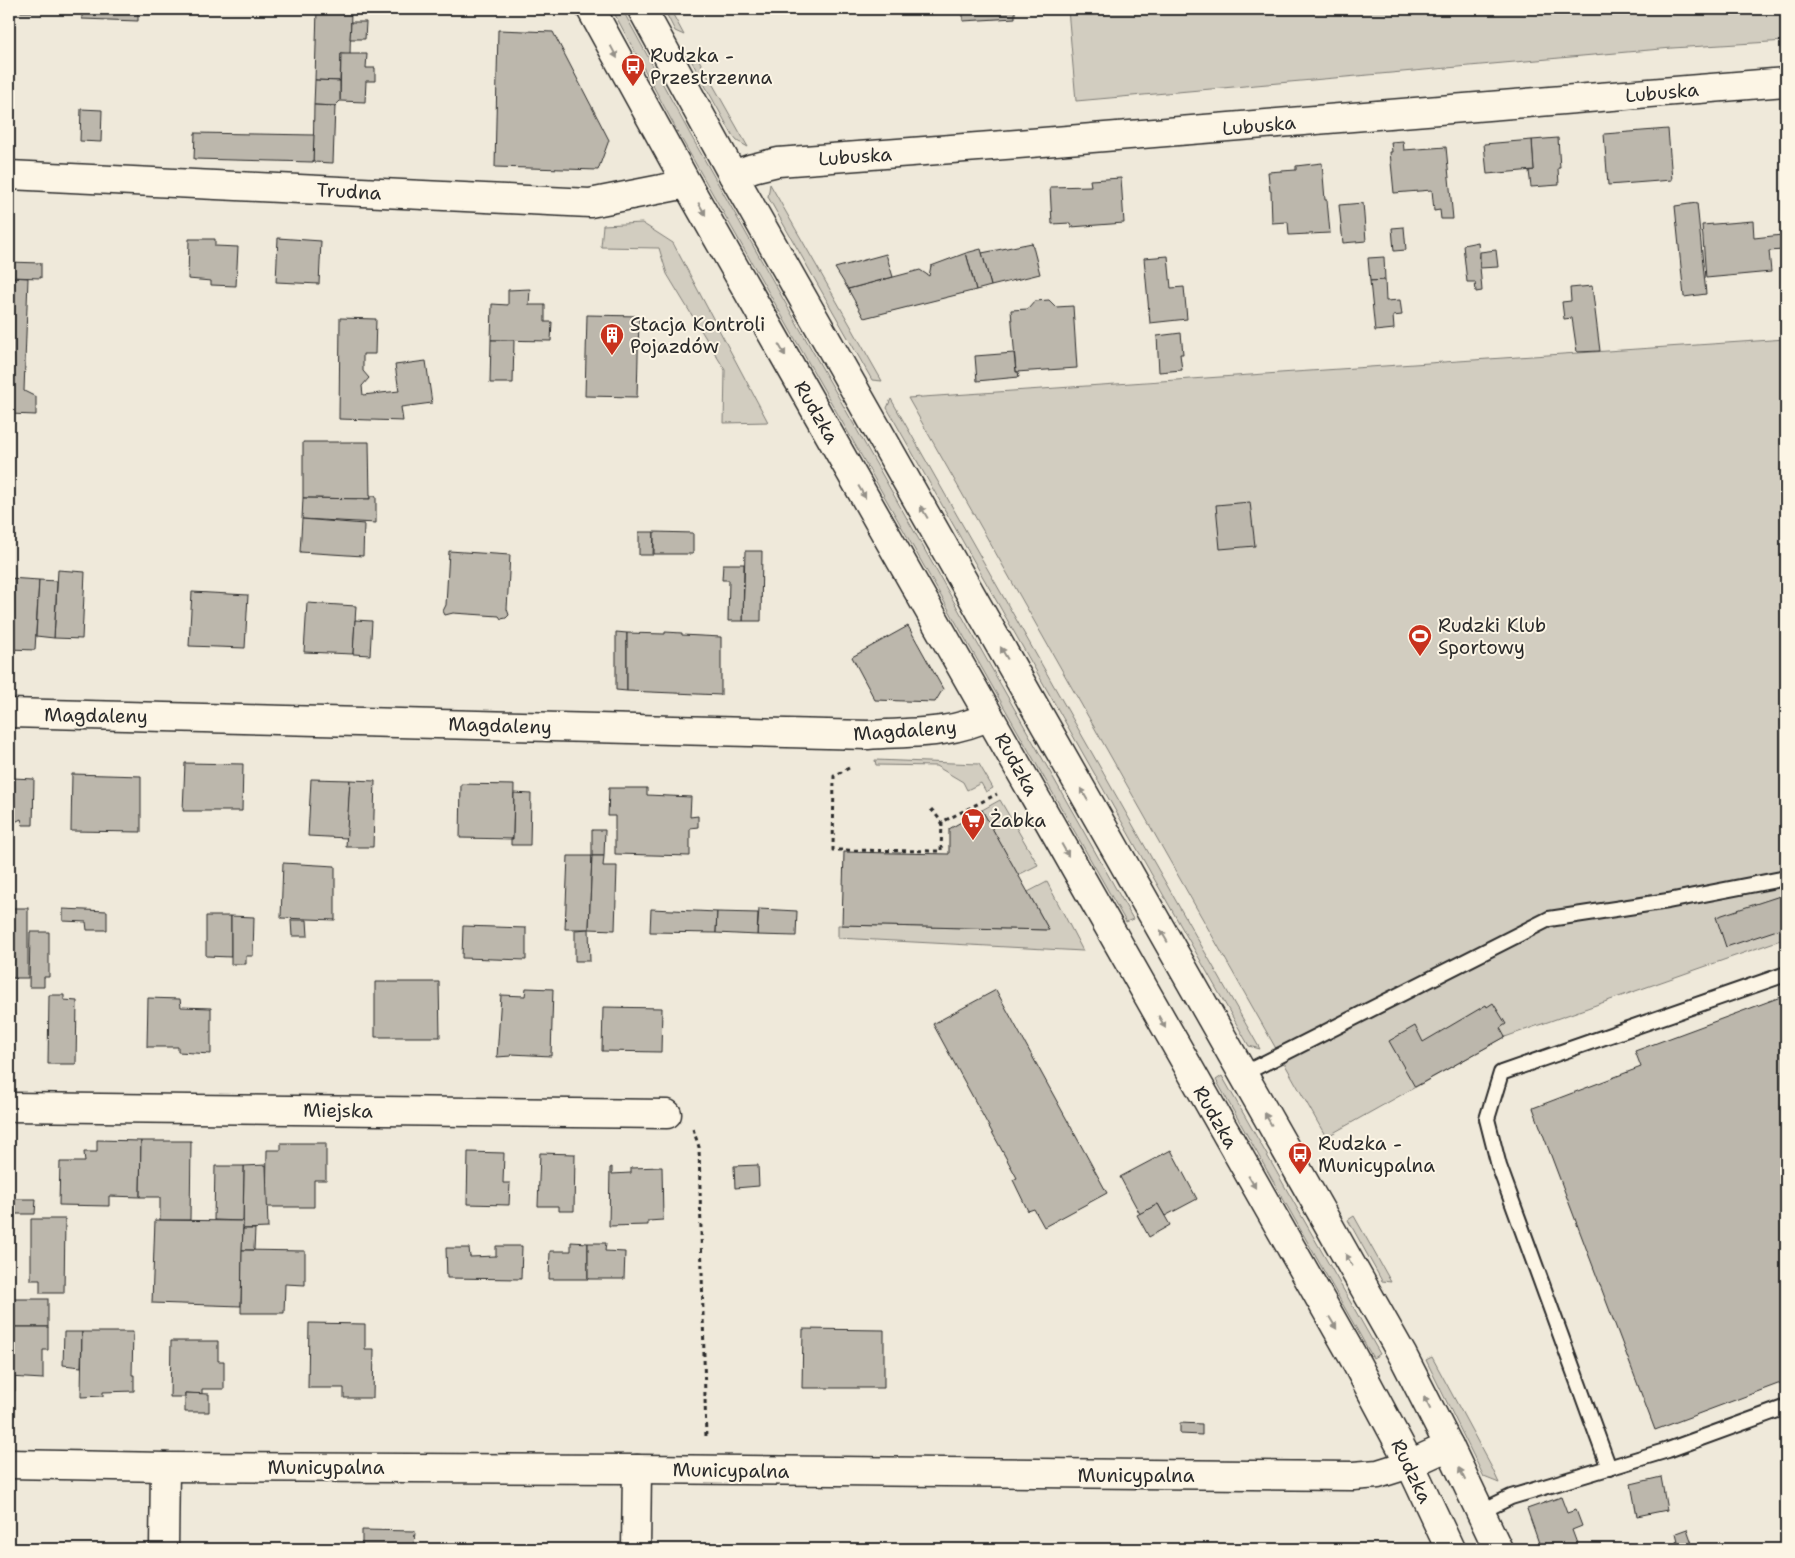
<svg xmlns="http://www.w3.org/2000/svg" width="1795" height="1558" viewBox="0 0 1795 1558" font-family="'Shantell Sans',sans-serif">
<rect width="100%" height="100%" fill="#efe9da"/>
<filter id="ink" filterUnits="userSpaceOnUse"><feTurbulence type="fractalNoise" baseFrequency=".02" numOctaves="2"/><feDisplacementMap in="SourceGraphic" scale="10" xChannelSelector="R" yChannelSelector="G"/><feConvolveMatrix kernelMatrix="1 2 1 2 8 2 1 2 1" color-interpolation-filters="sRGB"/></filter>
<g filter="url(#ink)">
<g fill="#d2cdc0" stroke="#7e7c76">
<polygon points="612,9 622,9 690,134 1133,919 1126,922 681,138"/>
<polygon points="664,9 670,9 684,35 675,31"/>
<polygon points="1068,9 1786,9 1786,41 1672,48 1076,101"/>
<polygon points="695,53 748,147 737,141 733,136 692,62"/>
<polygon points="770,184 882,381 872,380 768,197"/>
<polygon points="642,223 673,243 768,422 724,423 725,370 667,274 659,248 601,247 603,225"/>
<polygon points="1786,339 1786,938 1505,1037 1326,1137 908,398"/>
<polygon points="891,399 1260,1049 1249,1046 887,408"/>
<polygon points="875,760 979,764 993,788 986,792 981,783 967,790 963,782 936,766 876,765"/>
<polygon points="1000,800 1038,865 1018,875 982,810"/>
<polygon points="1047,882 1083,951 838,938 838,925 842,925 1049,930 1028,892"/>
<polygon points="1222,1076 1380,1354 1373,1358 1216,1080"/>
<polygon points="1354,1216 1391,1282 1382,1281 1348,1220"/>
<polygon points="1432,1357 1492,1468 1499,1483 1484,1477 1426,1360"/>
</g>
<g fill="#bcb7ac" stroke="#2b2b2b">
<rect x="21" y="9" width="61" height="3"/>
<polygon points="82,9 138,9 138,21 82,19"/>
<polygon points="317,9 351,9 350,55 341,54 340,81 315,80"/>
<polygon points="963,9 1015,9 1015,18 963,21"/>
<polygon points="351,22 366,22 365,39 350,39"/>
<polygon points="498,30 553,32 609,140 598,170 495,167"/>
<polygon points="341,54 367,54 366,68 375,68 375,81 366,81 365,102 340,101"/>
<polygon points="315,80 340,81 340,101 335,106 314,105"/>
<polygon points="314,105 335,106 333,163 313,162"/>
<polygon points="81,109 102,110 101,142 80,141"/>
<polygon points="1668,129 1672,180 1608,185 1604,134"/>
<polygon points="195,133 314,135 313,162 194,159"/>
<polygon points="1558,138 1560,168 1558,168 1559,185 1531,187 1529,171 1534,170 1532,140"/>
<polygon points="1532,140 1534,170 1487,174 1484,144"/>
<polygon points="1403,141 1404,150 1446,147 1453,219 1441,219 1440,210 1434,211 1432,190 1394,193 1390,152 1392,152 1391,142"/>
<polygon points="1322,163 1325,200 1327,200 1330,233 1289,235 1288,222 1272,223 1271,191 1270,191 1268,172 1296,170 1296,166"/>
<polygon points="1121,178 1124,223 1071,227 1070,223 1052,224 1050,187 1091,186 1090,180"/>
<polygon points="1363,203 1366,241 1343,243 1339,205"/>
<polygon points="1697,203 1706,294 1684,297 1675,206"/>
<polygon points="1753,221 1754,238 1782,235 1783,250 1769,251 1771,272 1706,278 1702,225"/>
<polygon points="1404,227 1406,250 1394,251 1392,228"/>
<polygon points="278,238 321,241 319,284 276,282"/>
<polygon points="189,239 215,239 215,246 238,247 236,286 211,285 211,281 188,279"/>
<polygon points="1478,242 1482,291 1476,292 1475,282 1467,282 1463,245"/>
<polygon points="1032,243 1040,274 991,286 982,253"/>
<polygon points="981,249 991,286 976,290 966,253"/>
<polygon points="1496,250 1498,267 1480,268 1480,252"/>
<polygon points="966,253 976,290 864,318 848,289 920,270 929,276 931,266"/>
<polygon points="886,254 893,277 848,289 835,268"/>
<polygon points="1168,256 1171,288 1184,287 1187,319 1150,323 1144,258"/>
<polygon points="1384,257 1385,280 1370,281 1368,258"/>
<polygon points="9,262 41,263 41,278 9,277"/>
<polygon points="9,277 28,278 24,391 36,397 36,415 9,414"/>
<polygon points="1385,280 1386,301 1400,300 1402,315 1393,316 1394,329 1375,331 1370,281"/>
<polygon points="1592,286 1600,351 1577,352 1572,318 1564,319 1562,302 1571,301 1570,288"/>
<polygon points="530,289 529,305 545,305 545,322 552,322 551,341 491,340 492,304 508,305 508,290"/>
<polygon points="1049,300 1056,307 1073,306 1077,368 1016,372 1011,310 1028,309 1035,301"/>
<polygon points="587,315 639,316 637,397 585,396"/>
<polygon points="340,318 376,319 375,354 363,354 363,371 369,378 362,386 363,395 399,391 395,365 426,361 432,403 401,407 403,421 339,419"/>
<polygon points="1181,333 1183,354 1180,354 1182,370 1159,372 1157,336"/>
<polygon points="491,340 514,340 513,383 490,383"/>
<polygon points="1014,353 1016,372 1018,372 1019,377 977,381 975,356"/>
<polygon points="303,442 369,442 370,499 303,498"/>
<polygon points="370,496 376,496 376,523 302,519 303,498 370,499"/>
<polygon points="1250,502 1255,546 1220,549 1216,505"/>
<polygon points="302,519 364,524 363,556 300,552"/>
<polygon points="639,532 654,532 653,555 639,555"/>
<polygon points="654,532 693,533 693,554 654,554"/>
<polygon points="449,551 510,555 507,609 509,615 506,618 501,619 499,616 453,613 445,615 443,611 446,605"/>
<polygon points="745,551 762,551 761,621 743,621"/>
<polygon points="723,564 744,564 743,621 728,621 729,580 722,580"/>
<polygon points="58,570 85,572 82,639 54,638"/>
<polygon points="9,578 39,580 35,650 9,649"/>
<polygon points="39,580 57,581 54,638 36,636"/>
<polygon points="192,592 248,595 245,648 189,646"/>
<polygon points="307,603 356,606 353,654 304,652"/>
<polygon points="355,620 372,621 370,655 353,654"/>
<polygon points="908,626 943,689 935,702 875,700 852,657"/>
<polygon points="616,632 627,633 627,691 616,690"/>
<polygon points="665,632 682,633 682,635 721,637 721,695 627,691 627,633 665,634"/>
<polygon points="185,763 243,764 242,811 183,811"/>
<polygon points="9,767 13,767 13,778 34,779 33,825 23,825 21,819 9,825"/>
<polygon points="72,774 141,776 141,832 71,831"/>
<polygon points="311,779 350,780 347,838 308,836"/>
<polygon points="350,780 375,781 373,847 346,847"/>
<polygon points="461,784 514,785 513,839 460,838"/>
<polygon points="609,788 647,788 647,795 691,797 690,817 698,816 698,827 690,828 690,856 615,854 615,816 608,816"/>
<polygon points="514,793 531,794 530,845 511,845 511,839 513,839"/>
<polygon points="982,810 1049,930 842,925 844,852 949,854 949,829"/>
<polygon points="592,830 605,830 604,856 592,856"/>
<polygon points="568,856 592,856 589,929 565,929"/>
<polygon points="592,856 604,856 603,866 617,866 615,930 589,929"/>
<polygon points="283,863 335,866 335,920 281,918"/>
<polygon points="1786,894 1786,927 1726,947 1716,917"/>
<rect x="9" y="908" width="19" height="70"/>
<polygon points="63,909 107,911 107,930 87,930 86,922 63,921"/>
<polygon points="651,909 717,912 716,933 650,932"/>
<polygon points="759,909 797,911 796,936 757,935"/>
<polygon points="717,912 758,913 757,935 716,933"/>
<polygon points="206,916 231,916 231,957 206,956"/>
<polygon points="231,916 254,917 253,956 246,956 246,964 231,964"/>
<polygon points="291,920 307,920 308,936 292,936"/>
<polygon points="463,926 526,928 526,960 462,958"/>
<polygon points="589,929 590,961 575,961 575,930"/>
<polygon points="30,932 49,932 49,977 44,977 44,987 29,987"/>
<polygon points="375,982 439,982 440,1037 375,1037"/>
<polygon points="526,988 553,989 551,1056 511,1054 511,1056 497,1057 501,995 525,996"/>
<polygon points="996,990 1107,1193 1044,1227 1034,1209 1028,1211 1013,1180 1017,1178 933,1024"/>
<polygon points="49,995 64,995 64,1000 77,1001 76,1064 48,1064"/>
<polygon points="1786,995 1786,1381 1655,1430 1533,1108 1641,1067 1635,1051"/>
<polygon points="148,998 180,999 181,1007 211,1008 211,1054 178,1052 178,1047 147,1047"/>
<polygon points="1493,1003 1506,1024 1500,1028 1505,1037 1415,1087 1389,1041 1415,1026 1423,1042 1486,1005 1487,1007"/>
<polygon points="603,1007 662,1008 661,1052 602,1051"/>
<polygon points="97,1140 141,1141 140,1197 109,1196 109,1206 59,1205 60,1162 85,1162 84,1152 97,1152"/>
<polygon points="141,1141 191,1141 190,1220 160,1220 160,1197 140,1197"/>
<polygon points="281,1143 326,1143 326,1180 314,1180 314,1207 266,1207 267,1150 281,1150"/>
<polygon points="1171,1150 1197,1199 1165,1216 1158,1204 1140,1214 1120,1177"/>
<polygon points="468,1152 504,1153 503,1183 510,1183 509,1205 467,1204"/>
<polygon points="540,1153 575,1154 574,1211 559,1211 559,1206 538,1206"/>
<polygon points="266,1165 268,1228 243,1229 244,1166"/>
<polygon points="758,1165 759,1186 735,1188 734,1166"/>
<polygon points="215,1166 244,1166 243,1221 214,1220"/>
<polygon points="612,1167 612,1174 631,1173 631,1168 662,1167 663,1220 648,1221 648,1225 609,1226 610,1168"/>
<polygon points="11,1199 36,1199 35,1214 11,1214"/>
<polygon points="1158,1204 1170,1225 1149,1237 1137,1215"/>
<polygon points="31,1219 65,1219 64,1293 40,1293 40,1280 31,1280"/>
<polygon points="155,1220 243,1221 241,1306 152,1303"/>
<polygon points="243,1229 255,1229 254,1250 242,1250"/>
<polygon points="571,1242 588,1243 588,1279 549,1279 550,1251 571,1251"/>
<polygon points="588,1243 606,1243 605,1251 625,1252 624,1279 588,1279"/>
<polygon points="496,1246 522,1246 521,1279 447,1278 446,1248 469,1248 470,1257 496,1256"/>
<polygon points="242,1250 305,1251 305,1285 285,1284 284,1313 241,1313"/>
<rect x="9" y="1299" width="39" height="28"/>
<polygon points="309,1323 365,1324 365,1349 374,1349 373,1398 344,1398 344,1388 308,1388"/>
<polygon points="9,1327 48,1327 48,1350 43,1350 43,1379 9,1377"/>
<polygon points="803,1329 884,1330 884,1388 802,1388"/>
<polygon points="64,1332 82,1332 81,1367 63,1365"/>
<polygon points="82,1332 133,1332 132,1375 134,1375 134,1391 103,1392 103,1396 81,1397"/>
<polygon points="171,1341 218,1341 218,1361 224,1361 224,1389 202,1389 202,1394 185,1393 185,1397 170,1397"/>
<polygon points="9,1377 15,1378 15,1391 9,1391"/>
<polygon points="185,1393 209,1394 209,1412 185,1412"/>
<polygon points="1180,1423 1202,1424 1202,1435 1180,1434"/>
<polygon points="1661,1477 1667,1510 1637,1516 1631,1484"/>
<polygon points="1561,1497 1567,1513 1576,1510 1582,1526 1572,1530 1579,1549 1541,1549 1527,1509"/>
<polygon points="1687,1529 1694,1549 1679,1549 1676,1541 1678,1541 1676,1533"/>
<polygon points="362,1530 415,1531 414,1549 362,1549"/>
</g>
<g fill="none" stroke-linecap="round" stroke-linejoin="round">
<g stroke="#2b2b2b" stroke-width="18">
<g id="lane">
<polyline points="1243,1074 1549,919 1668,901 1786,878"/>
<polyline points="1609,1468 1499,1166 1487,1119 1501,1073 1786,974"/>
<polyline points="1480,1512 1511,1497 1668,1450 1786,1407"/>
</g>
</g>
<g stroke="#2b2b2b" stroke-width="31">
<g id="street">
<polyline points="9,175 590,203 687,184"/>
<polyline points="733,175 753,168 778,162 1018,144 1786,82"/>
<path d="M9,713L868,735C910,732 951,735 989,716"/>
<polyline points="9,1107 667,1114"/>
<polyline points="9,1464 165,1467 637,1469 1353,1476 1378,1474 1410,1464 1449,1446"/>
<polyline points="164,1549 165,1467"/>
<polyline points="636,1549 637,1469"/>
</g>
</g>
<g stroke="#2b2b2b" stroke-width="31">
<g id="secondary">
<polyline points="591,9 687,184 1352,1355 1410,1464 1450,1549"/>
<polyline points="642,9 733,175 1403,1356 1449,1446 1498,1549"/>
</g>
</g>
<g stroke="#2b2b2b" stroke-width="3" stroke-dasharray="4 4" stroke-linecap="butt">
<polyline points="849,768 834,776 833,850 941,851 942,822 997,794"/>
<polyline points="931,809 942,822"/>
<polyline points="693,1129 699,1147 706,1439"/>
</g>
<use href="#lane" stroke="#fcf5e5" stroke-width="14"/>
<use href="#street" stroke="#fcf5e5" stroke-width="28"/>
<use href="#secondary" stroke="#fcf5e5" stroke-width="28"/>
</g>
<defs><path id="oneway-solid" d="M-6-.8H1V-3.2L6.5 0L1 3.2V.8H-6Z" transform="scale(1.25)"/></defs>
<g fill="#949088">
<use href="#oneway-solid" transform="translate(614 52) rotate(62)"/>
<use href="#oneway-solid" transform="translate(702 209) rotate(60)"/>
<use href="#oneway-solid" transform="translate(782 350) rotate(60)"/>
<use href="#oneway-solid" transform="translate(862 492) rotate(60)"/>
<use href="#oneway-solid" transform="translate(924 512) rotate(-120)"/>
<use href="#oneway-solid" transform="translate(1004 653) rotate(-120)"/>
<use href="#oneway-solid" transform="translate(1084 794) rotate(-120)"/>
<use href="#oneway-solid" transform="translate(1065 850) rotate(61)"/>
<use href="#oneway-solid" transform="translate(1164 936) rotate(-120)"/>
<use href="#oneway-solid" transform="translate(1162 1022) rotate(61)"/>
<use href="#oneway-solid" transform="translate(1268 1119) rotate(-120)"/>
<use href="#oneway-solid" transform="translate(1252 1182) rotate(60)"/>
<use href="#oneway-solid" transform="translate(1349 1260) rotate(-120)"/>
<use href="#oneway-solid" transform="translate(1333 1323) rotate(59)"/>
<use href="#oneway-solid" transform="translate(1427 1403) rotate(-117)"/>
<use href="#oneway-solid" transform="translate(1462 1474) rotate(-116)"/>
</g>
</g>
<defs>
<g id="bus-pin" transform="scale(1.25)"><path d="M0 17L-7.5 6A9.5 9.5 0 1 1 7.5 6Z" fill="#c8321e" stroke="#fcf5e5"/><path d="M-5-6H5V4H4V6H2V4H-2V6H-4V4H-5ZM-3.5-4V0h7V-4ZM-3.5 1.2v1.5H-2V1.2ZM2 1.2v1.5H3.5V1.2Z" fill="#fff"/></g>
<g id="building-pin" transform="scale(1.25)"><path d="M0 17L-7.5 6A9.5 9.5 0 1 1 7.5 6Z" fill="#c8321e" stroke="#fcf5e5"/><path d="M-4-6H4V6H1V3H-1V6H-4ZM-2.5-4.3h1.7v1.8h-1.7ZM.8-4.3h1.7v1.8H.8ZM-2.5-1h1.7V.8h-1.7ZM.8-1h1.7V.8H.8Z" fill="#fff"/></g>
<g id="stadium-pin" transform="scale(1.25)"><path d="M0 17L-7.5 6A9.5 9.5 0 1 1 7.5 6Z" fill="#c8321e" stroke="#fcf5e5"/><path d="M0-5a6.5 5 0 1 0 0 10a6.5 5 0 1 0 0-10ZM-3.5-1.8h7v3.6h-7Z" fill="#fff"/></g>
<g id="supermarket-pin" transform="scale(1.25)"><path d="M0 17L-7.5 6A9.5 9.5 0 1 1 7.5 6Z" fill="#c8321e" stroke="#fcf5e5"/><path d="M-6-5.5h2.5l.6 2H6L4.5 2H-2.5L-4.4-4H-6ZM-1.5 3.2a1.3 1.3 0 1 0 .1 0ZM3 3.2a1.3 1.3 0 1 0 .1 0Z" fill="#fff"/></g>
</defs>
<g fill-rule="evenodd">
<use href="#bus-pin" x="633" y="66"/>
<use href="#building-pin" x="612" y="335"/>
<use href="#stadium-pin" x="1420" y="636"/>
<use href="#supermarket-pin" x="973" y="820"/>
<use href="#bus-pin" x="1300" y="1154"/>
</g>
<g text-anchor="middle" stroke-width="4" stroke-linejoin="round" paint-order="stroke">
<g font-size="19" fill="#2b2b2b" stroke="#fcf5e5" text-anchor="start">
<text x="650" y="62">Rudzka -<tspan x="650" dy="22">Przestrzenna</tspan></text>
<text x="630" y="331">Stacja Kontroli<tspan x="630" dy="22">Pojazdów</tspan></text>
<text x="1438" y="632">Rudzki Klub<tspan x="1438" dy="22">Sportowy</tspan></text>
<text x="990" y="827">Żabka</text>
<text x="1318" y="1150">Rudzka -<tspan x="1318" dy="22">Municypalna</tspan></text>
</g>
<g font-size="19" fill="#2b2b2b" stroke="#fcf5e5">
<text transform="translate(1662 92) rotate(-5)" y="7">Lubuska</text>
<text transform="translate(1259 125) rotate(-5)" y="7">Lubuska</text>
<text transform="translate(855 156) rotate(-4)" y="7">Lubuska</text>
<text transform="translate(349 191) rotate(3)" y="7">Trudna</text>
<text transform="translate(817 412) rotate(60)" y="7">Rudzka</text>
<text transform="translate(96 715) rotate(1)" y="7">Magdaleny</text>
<text transform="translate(500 725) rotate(2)" y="7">Magdaleny</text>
<text transform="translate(905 730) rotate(-4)" y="7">Magdaleny</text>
<text transform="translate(1017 764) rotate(61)" y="7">Rudzka</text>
<text transform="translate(338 1110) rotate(1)" y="7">Miejska</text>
<text transform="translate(1216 1117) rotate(60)" y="7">Rudzka</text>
<text x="326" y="1474">Municypalna</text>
<text transform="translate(731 1470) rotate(1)" y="7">Municypalna</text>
<text transform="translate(1412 1471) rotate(64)" y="7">Rudzka</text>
<text x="1136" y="1482">Municypalna</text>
</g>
</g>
<rect width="1795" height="1558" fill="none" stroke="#fcf5e5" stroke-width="30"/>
<rect x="15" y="15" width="1765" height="1528" fill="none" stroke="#2b2b2b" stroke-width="2" filter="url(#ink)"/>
</svg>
